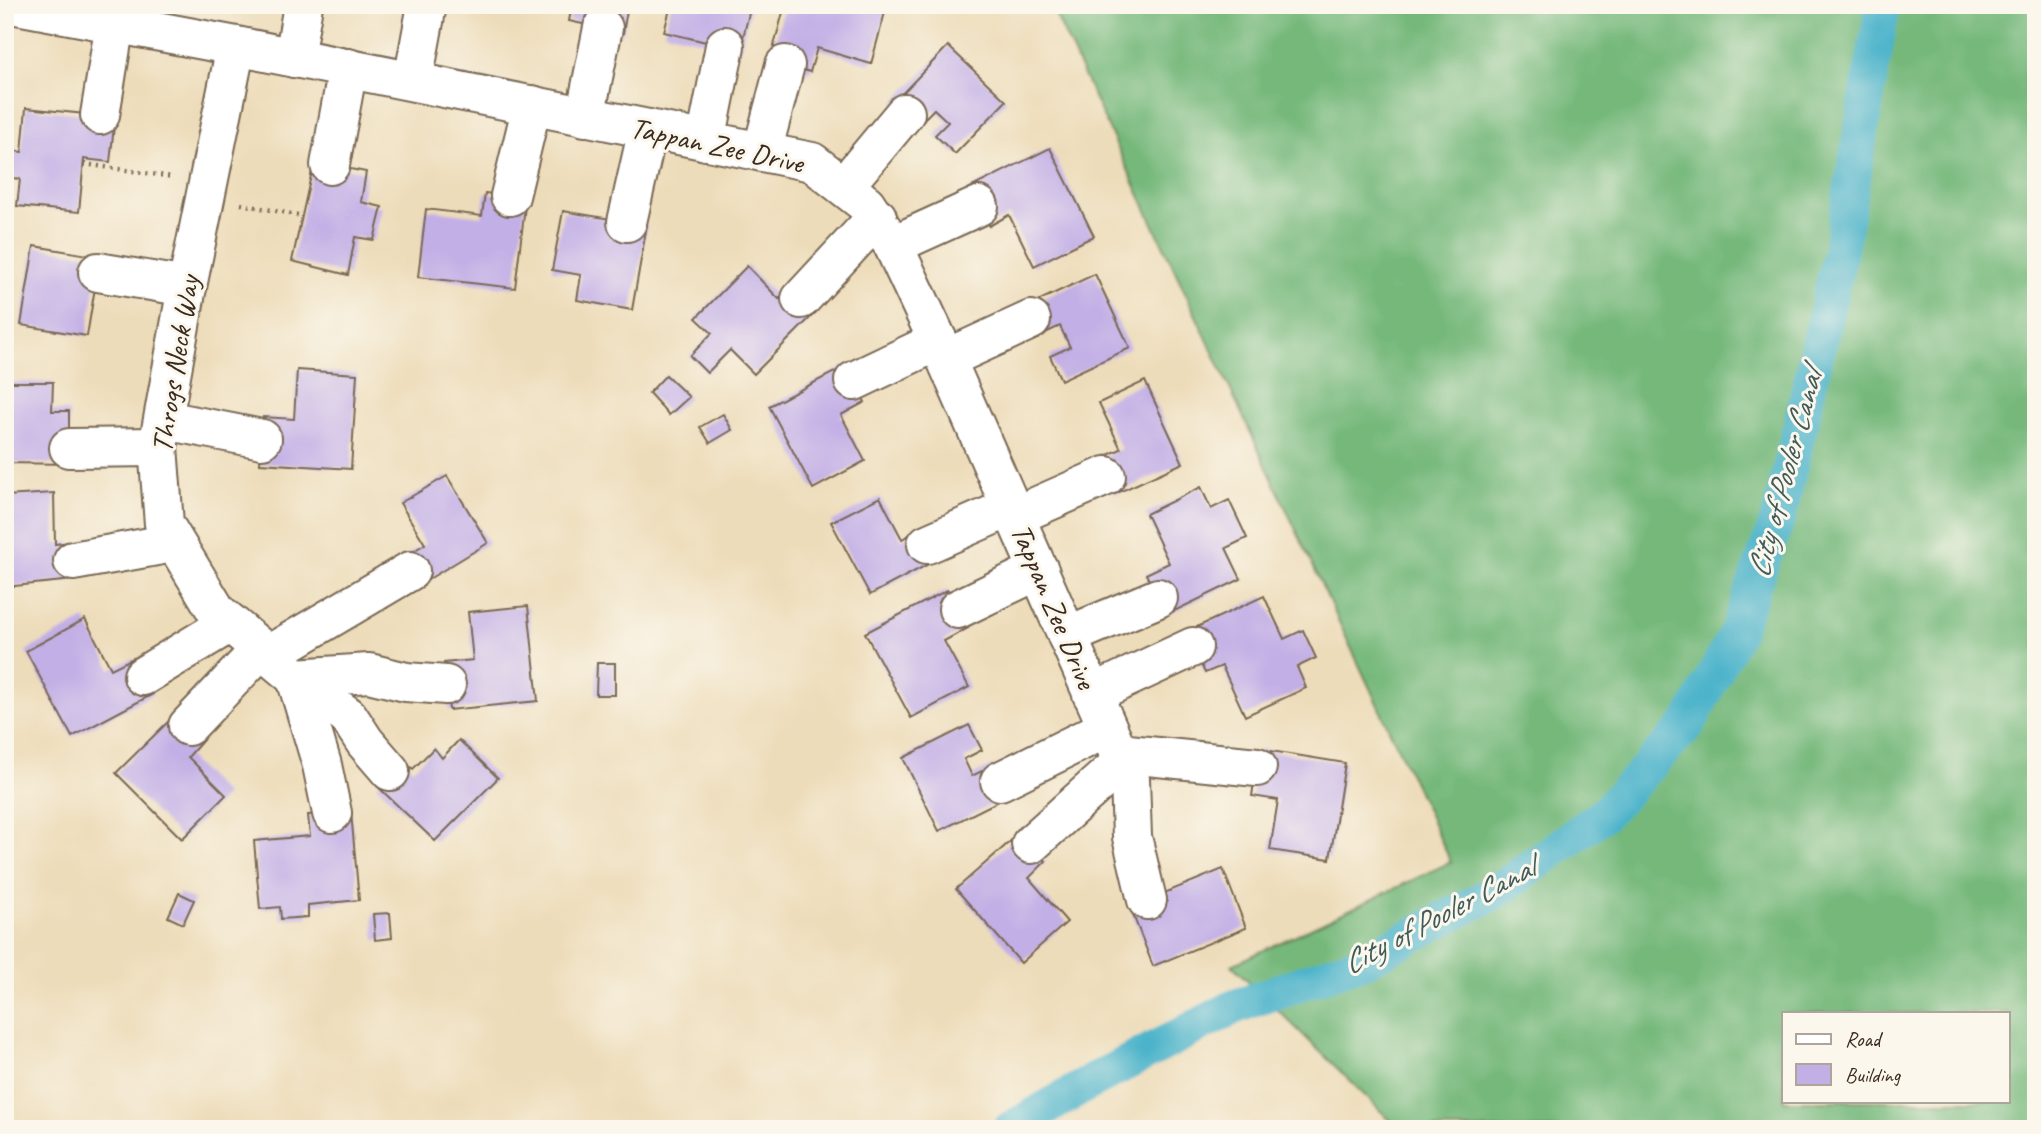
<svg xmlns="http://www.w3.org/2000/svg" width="2041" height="1134" viewBox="0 0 2041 1134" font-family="Caveat,sans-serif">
<rect width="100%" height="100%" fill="#fbf7ec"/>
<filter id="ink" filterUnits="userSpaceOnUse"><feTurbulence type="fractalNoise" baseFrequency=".0143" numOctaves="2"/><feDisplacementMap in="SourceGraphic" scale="14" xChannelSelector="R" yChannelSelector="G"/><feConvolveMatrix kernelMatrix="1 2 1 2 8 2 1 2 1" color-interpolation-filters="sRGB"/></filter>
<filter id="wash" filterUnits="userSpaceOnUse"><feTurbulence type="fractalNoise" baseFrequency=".00686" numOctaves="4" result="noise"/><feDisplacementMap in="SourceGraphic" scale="28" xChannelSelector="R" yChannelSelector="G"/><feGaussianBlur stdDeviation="1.57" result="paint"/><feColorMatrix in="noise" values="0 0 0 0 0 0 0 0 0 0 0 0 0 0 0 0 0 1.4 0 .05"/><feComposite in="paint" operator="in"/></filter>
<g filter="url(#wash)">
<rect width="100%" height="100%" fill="#eddcb9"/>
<path fill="#75b87a" stroke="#58714c" stroke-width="2" fill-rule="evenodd" d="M1051,5H2036V1129H1399L1232,965L1451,862ZM1784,1013H2008V1101H1784Z"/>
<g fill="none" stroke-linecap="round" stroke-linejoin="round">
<polyline stroke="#4cb3ca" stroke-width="35" points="1010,1129 1098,1078 1234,1007 1363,961 1499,890 1604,814 1689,723 1737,631 1779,516 1839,258 1883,5"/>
</g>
<g id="blocks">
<g fill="#c2afe6">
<polygon points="572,5 628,5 623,33 569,21"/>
<polygon points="671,5 751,5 740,50 664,32"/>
<polygon points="785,5 887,5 871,64 817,48 810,72 770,60"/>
<polygon points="948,46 1006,101 955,154 935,135 948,122 934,109 918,125 894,102"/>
<polygon points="26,108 115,117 110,162 84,159 79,212 17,206 20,179 5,177 5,150 22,152"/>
<polygon points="1050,148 1094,236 1034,266 1009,215 989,226 970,188"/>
<polygon points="314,162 366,172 361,202 382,207 374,240 355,237 348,275 292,261"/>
<polygon points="485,193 526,198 515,288 418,277 426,209 482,216"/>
<polygon points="563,211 647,225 632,310 577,300 581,275 552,270"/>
<polygon points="34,246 100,257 87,336 21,325"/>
<polygon points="747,266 779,299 790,288 815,313 754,374 730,350 707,373 690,356 712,333 696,318"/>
<polygon points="1095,274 1130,348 1061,380 1050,356 1070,347 1060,326 1039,336 1025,307"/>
<polygon points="846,366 865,402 841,415 865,461 813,489 769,406"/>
<polygon points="297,370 357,374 351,469 260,463 263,417 294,419"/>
<polygon points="666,375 689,397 669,415 649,393"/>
<polygon points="1145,381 1183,463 1115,494 1099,459 1121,449 1099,403"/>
<polygon points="5,382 53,382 52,411 69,411 69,464 5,463"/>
<polygon points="723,414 732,430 710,443 700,427"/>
<polygon points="447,476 488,543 419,585 402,558 425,544 400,503"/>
<polygon points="1201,487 1211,509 1229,500 1247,538 1226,548 1241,579 1166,615 1146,574 1169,563 1146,514"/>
<polygon points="54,493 55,544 70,542 73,580 5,587 5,496"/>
<polygon points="880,497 902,539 919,529 936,560 870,595 831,522"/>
<polygon points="947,590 968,628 944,641 969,687 911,718 865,633"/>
<polygon points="1264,596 1284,639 1303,630 1316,658 1297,667 1306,688 1245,716 1222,666 1205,673 1186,632"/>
<polygon points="528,606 538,701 449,710 444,663 473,660 468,612"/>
<polygon points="85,619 111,669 133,658 153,694 72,737 26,651"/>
<polygon points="597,663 615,663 615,695 596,695"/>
<polygon points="176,714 203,740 188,757 226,795 182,839 116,773"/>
<polygon points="969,725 982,750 964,759 972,776 992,766 1007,797 939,831 903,758"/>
<polygon points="459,740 498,778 435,841 376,785 401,759 413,769 434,748 442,758"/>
<polygon points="1259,749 1345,763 1330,859 1270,850 1278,800 1252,796"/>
<polygon points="351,812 359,900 308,905 308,917 281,919 280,907 260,909 254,841 310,836 308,815"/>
<polygon points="1021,832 1046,861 1029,878 1067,922 1021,963 956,889"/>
<polygon points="1223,869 1246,928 1153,966 1130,907"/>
<polygon points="179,893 194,900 183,924 168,917"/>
<polygon points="390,913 392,938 375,940 373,914"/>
</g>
</g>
</g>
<g filter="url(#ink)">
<use href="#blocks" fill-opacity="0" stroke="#796854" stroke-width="2"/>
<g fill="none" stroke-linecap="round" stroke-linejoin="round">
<g stroke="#796854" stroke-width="42">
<g id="minor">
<polyline points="17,5 236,46 812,162 866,204 893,245 938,341 1130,779 1132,837 1147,900"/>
<polyline points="236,46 187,287 158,447 164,524 217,612 296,678 348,716 365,742 390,771"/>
<polyline points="294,58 303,5"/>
<polyline points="413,81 427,5"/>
<polyline points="100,115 115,23"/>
<polyline points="585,117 603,28"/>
<polyline points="706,141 725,46"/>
<polyline points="762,152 785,65"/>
<polyline points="330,165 348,68"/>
<polyline points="845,185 905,113"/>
<polyline points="510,196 532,105"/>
<polyline points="627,222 648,129"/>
<polyline points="893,245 979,206"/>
<polyline points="98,272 187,287"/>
<polyline points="801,299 877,217"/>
<polyline points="946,359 1031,320"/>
<polyline points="854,381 938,341"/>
<polyline points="165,420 262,439"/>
<polyline points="69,448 158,447"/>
<polyline points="1015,516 1106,476"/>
<polyline points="927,544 1011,507"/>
<polyline points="73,561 173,543"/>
<polyline points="958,609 1039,570"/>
<polyline points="1067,636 1158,598"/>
<polyline points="268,655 410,571"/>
<polyline points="143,676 230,623"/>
<polyline points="296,678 369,673 406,682 446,685"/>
<polyline points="296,678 322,765 332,813"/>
<polyline points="1092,694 1193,647"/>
<polyline points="188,726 261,649"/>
<polyline points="1118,753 1257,767"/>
<polyline points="1000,781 1107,728"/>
<polyline points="1031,844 1122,762"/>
</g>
</g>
<g stroke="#796854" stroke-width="4.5" stroke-dasharray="2 5" stroke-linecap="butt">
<polyline points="84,164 173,177"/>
<polyline points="241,204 302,216"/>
</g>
<use href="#minor" stroke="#fff" stroke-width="38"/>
</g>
</g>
<g text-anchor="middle" stroke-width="6" stroke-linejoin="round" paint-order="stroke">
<g font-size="30" fill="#3b2a1e" stroke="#fbf7ec">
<text transform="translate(717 145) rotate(12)" y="10">Tappan Zee Drive</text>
<text transform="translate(175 364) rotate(-81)" y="10">Throgs Neck Way</text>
<text transform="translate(1054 606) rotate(67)" y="10">Tappan Zee Drive</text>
</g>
<g font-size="32" font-style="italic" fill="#415a5a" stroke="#fbf7ec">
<text transform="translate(1784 474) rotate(-75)" y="11">City of Pooler Canal</text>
<text transform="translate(1438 915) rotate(-28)" y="11">City of Pooler Canal</text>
</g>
</g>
<rect width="2041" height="1134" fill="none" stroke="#fbf7ec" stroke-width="28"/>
<rect x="1782" y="1012" width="228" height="91" fill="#fbf7ec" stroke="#aea59a" stroke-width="2"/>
<rect x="1796" y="1034" width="35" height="10" fill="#ffffff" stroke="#aea59a" stroke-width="2"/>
<text x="1845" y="1046" font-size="21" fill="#3b2a1e">Road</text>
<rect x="1796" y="1064" width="35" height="21" fill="#c2afe6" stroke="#aea59a" stroke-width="2"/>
<text x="1845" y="1082" font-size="21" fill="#3b2a1e">Building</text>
</svg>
